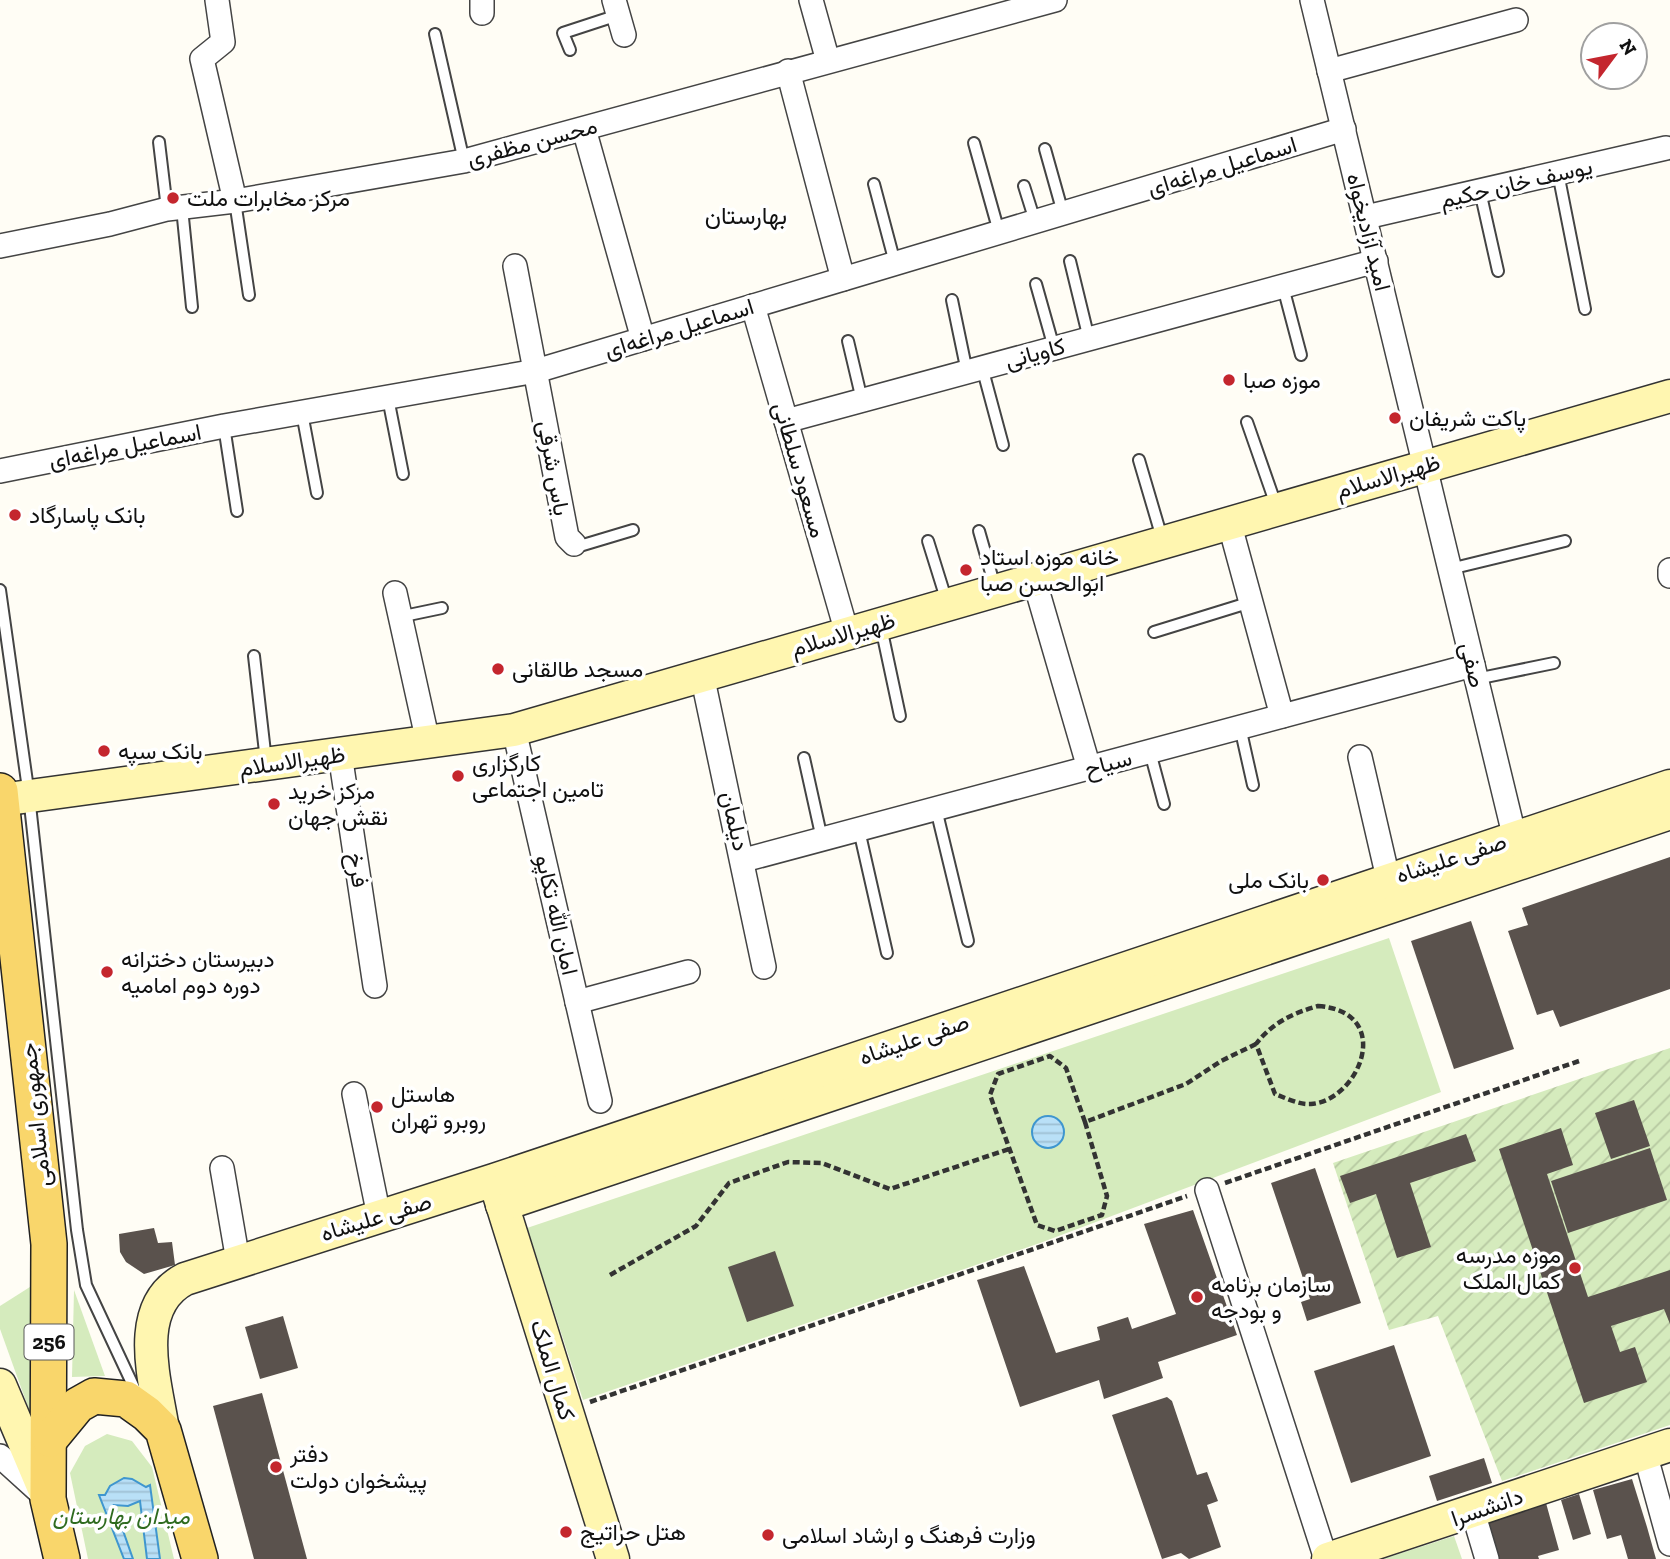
<svg xmlns="http://www.w3.org/2000/svg" width="1670" height="1559" viewBox="0 0 1670 1559" font-family="'Zilla Slab',Vazirmatn,serif">
<defs>
<pattern id="garden-furrows" width="10" height="10" patternUnits="userSpaceOnUse" patternTransform="scale(1.75)"><rect width="10" height="10" fill="#d5ebbd"/><path d="M-1 1l2-2M0 10L10 0M9 11l2-2" fill="none" stroke="#b6c8a1"/></pattern>
<pattern id="water-rules" width="6" height="5" patternUnits="userSpaceOnUse" patternTransform="scale(1.75)"><rect width="6" height="5" fill="#b9e0f7"/><path d="M0 2.5h6" fill="none" stroke="#9ebfd3"/></pattern>
</defs>
<rect width="100%" height="100%" fill="#fffdf5"/>
<g fill="#d5ebbd">
<polygon points="1389,938 1441,1092 1040,1243 583,1400 527,1228"/>
<polygon points="41,1280 32,1418 0,1329 0,1306"/>
<polygon points="74,1290 105,1376 72,1377"/>
<polygon points="107,1434 132,1441 152,1467 174,1559 88,1559 70,1473 85,1446"/>
<polygon points="1454,1536 1462,1559 1383,1559"/>
</g>
<polygon fill="url(#garden-furrows)" points="1670,1048 1670,1425 1502,1481 1438,1316 1389,1330 1333,1163"/>
<g fill="url(#water-rules)" stroke="#3f96cf" stroke-width="2">
<circle cx="1048" cy="1132" r="16"/>
<polygon points="124,1478 132,1479 146,1487 150,1485 160,1559 147,1559 140,1501 128,1506 114,1505 133,1559 124,1559 99,1495 105,1495 110,1486"/>
</g>
<g fill="#5a524d">
<polygon points="1670,857 1670,989 1560,1027 1553,1010 1537,1015 1508,931 1528,925 1522,908"/>
<polygon points="1471,921 1514,1049 1454,1069 1411,941"/>
<polygon points="1634,1100 1650,1146 1611,1159 1595,1113"/>
<polygon points="1561,1128 1573,1165 1547,1174 1588,1297 1670,1270 1670,1324 1664,1309 1611,1326 1620,1352 1635,1347 1647,1382 1584,1403 1499,1149"/>
<polygon points="1466,1134 1476,1161 1410,1183 1431,1247 1397,1258 1376,1194 1350,1203 1340,1176"/>
<polygon points="1650,1148 1667,1200 1568,1233 1551,1181"/>
<polygon points="1315,1168 1361,1303 1307,1321 1301,1302 1310,1299 1271,1183"/>
<polygon points="1193,1210 1237,1335 1158,1362 1163,1378 1104,1399 1099,1380 1020,1407 977,1280 1024,1266 1056,1353 1100,1340 1097,1327 1128,1317 1132,1329 1176,1314 1144,1224"/>
<polygon points="154,1228 158,1243 172,1242 175,1265 144,1274 126,1262 120,1252 119,1234"/>
<polygon points="775,1251 794,1306 747,1322 728,1267"/>
<polygon points="283,1316 298,1368 260,1379 245,1327"/>
<polygon points="1394,1345 1431,1456 1351,1483 1314,1371"/>
<polygon points="262,1393 307,1559 254,1559 213,1406"/>
<polygon points="1167,1397 1172,1401 1197,1475 1207,1472 1218,1501 1207,1505 1221,1547 1189,1559 1181,1553 1162,1559 1112,1415"/>
<polygon points="1484,1458 1492,1483 1437,1501 1429,1476"/>
<polygon points="1632,1479 1647,1527 1656,1559 1628,1559 1621,1535 1607,1539 1593,1490"/>
<polygon points="1579,1494 1591,1534 1573,1540 1561,1500"/>
<polygon points="1546,1503 1559,1550 1538,1556 1539,1559 1496,1559 1484,1521"/>
</g>
<g fill="none" stroke-linecap="round" stroke-linejoin="round">
<g stroke="#444" stroke-width="14">
<g id="lane">
<polyline points="435,34 464,161"/>
<polyline points="570,50 563,33 618,15"/>
<polyline points="159,142 167,209"/>
<polyline points="974,143 999,232"/>
<polyline points="1045,149 1063,213"/>
<polyline points="1558,173 1585,309"/>
<polyline points="874,184 895,263"/>
<polyline points="1024,186 1035,221"/>
<polyline points="1480,191 1498,271"/>
<polyline points="235,201 249,295"/>
<polyline points="182,208 192,307"/>
<polyline points="1070,261 1089,339"/>
<polyline points="1036,284 1054,348"/>
<polyline points="1283,287 1301,355"/>
<polyline points="952,300 967,372"/>
<polyline points="848,341 862,400"/>
<polyline points="982,367 1003,445"/>
<polyline points="388,398 403,474"/>
<polyline points="302,413 317,493"/>
<polyline points="1247,422 1276,505"/>
<polyline points="224,426 237,511"/>
<polyline points="1139,460 1162,538"/>
<polyline points="979,531 995,587"/>
<polyline points="928,541 947,602"/>
<polyline points="574,544 583,545 633,530"/>
<polyline points="1450,569 1565,541"/>
<polyline points="0,590 29,796 77,1230 86,1285 138,1396"/>
<polyline points="399,617 442,608"/>
<polyline points="881,627 900,716"/>
<polyline points="1154,632 1251,602"/>
<polyline points="254,656 266,761"/>
<polyline points="1476,679 1554,663"/>
<polyline points="1240,727 1253,785"/>
<polyline points="1150,752 1164,804"/>
<polyline points="804,758 822,839"/>
<polyline points="936,809 968,941"/>
<polyline points="859,830 887,953"/>
</g>
</g>
<g stroke="#444" stroke-width="26">
<g id="street">
<polyline points="217,0 223,42 202,59 235,201"/>
<polyline points="482,0 482,13"/>
<polyline points="614,0 624,35"/>
<polyline points="811,0 828,61"/>
<polyline points="1312,0 1518,851"/>
<polyline points="788,71 843,279"/>
<polyline points="1329,71 1516,20"/>
<polyline points="584,129 643,339"/>
<polyline points="1366,217 1666,148"/>
<polyline points="0,246 110,224 167,209 235,201 464,161 1055,0"/>
<polyline points="515,266 567,537 574,544"/>
<polyline points="753,306 847,633"/>
<polyline points="786,421 1376,261"/>
<polyline points="0,471 224,426 536,371 1344,129"/>
<polyline points="1229,522 1282,716"/>
<polyline points="1670,570 1670,576"/>
<polyline points="1034,579 1089,768"/>
<polyline points="395,593 428,742"/>
<polyline points="702,675 764,967"/>
<polyline points="514,730 600,1101"/>
<polyline points="340,754 375,986"/>
<polyline points="1360,757 1388,878"/>
<polyline points="744,860 1473,665"/>
<polyline points="577,1002 688,972"/>
<polyline points="354,1094 379,1216"/>
<polyline points="222,1168 238,1261"/>
<polyline points="1207,1190 1326,1559"/>
<polyline points="1645,1453 1670,1544"/>
<polyline points="0,1456 42,1494"/>
<polyline points="1473,1512 1487,1559"/>
</g>
</g>
<g stroke="#333" stroke-width="35">
<g id="secondary">
<polyline points="1,800 514,730 1670,396"/>
<polyline points="496,1185 613,1559"/>
<polyline points="502,1205 1670,813"/>
<polyline points="0,1385 47,1496"/>
<path d="M163,1430C156,1383 131,1307 185,1279L494,1180L1670,786"/>
<polyline points="1328,1559 1670,1445"/>
</g>
</g>
<g stroke="#222" stroke-width="38">
<g id="primary">
<polyline points="0,791 49,1244 48,1499 62,1559"/>
<polyline points="50,1439 78,1405 94,1396 126,1399 147,1414 163,1430 200,1559"/>
</g>
</g>
<g stroke="#333" stroke-width="4.5" stroke-dasharray="7 3.5" stroke-linecap="butt">
<path d="M1318,1006C1396,1012 1359,1101 1311,1104C1299,1105 1286,1098 1275,1094L1256,1044C1272,1023 1293,1013 1318,1006Z"/>
<polyline points="1085,1122 1066,1068 1050,1056 998,1074 990,1095 1037,1225 1055,1231 1102,1215 1107,1196 1085,1122 1186,1084 1221,1061 1256,1044"/>
<polyline points="1225,1183 1579,1061"/>
<polyline points="610,1275 696,1226 729,1183 788,1162 822,1163 890,1189 1009,1149"/>
<polyline points="590,1402 1187,1196"/>
</g>
<use href="#lane" stroke="#fff" stroke-width="10"/>
<use href="#street" stroke="#fff" stroke-width="23"/>
<use href="#secondary" stroke="#fff6b0" stroke-width="32"/>
<use href="#primary" stroke="#f9d66b" stroke-width="35"/>
</g>
<g fill="#c4262e" stroke="#fff" stroke-width="2.5">
<circle cx="173" cy="198" r="7"/>
<circle cx="1229" cy="380" r="7"/>
<circle cx="1395" cy="418" r="7"/>
<circle cx="15" cy="515" r="7"/>
<circle cx="966" cy="570" r="7"/>
<circle cx="498" cy="669" r="7"/>
<circle cx="104" cy="751" r="7"/>
<circle cx="458" cy="776" r="7"/>
<circle cx="274" cy="804" r="7"/>
<circle cx="1323" cy="880" r="7"/>
<circle cx="107" cy="972" r="7"/>
<circle cx="377" cy="1107" r="7"/>
<circle cx="1575" cy="1268" r="7"/>
<circle cx="1197" cy="1297" r="7"/>
<circle cx="276" cy="1467" r="7"/>
<circle cx="566" cy="1532" r="7"/>
<circle cx="768" cy="1535" r="7"/>
</g>
<g text-anchor="middle" stroke-width="7" stroke-linejoin="round" paint-order="stroke">
<rect fill="#fff" stroke="#585858" stroke-width="2" x="24.5" y="1324.5" width="49" height="35" rx="5"/>
<g font-size="21" font-weight="bold" fill="#111">
<text x="49" y="1349">256</text>
</g>
<g font-size="23" fill="#111" stroke="#fff">
<text transform="translate(532 142) rotate(-15)" y="8">محسن مظفری</text>
<text transform="translate(1222 166) rotate(-17)" y="8">اسماعیل مراغه‌ای</text>
<text transform="translate(1516 183) rotate(-13)" y="8">یوسف خان حکیم</text>
<text transform="translate(1369 232) rotate(76)" y="8">امید آزادیخواه</text>
<text transform="translate(679 328) rotate(-17)" y="8">اسماعیل مراغه‌ای</text>
<text transform="translate(1035 353) rotate(-15)" y="8">کاویانی</text>
<text transform="translate(125 446) rotate(-11)" y="8">اسماعیل مراغه‌ای</text>
<text transform="translate(554 468) rotate(80)" y="8">یاس شرقی</text>
<text transform="translate(800 470) rotate(74)" y="8">مسعود سلطانی</text>
<text transform="translate(1388 476) rotate(-16)" y="8">ظهیرالاسلام</text>
<text transform="translate(843 634) rotate(-16)" y="8">ظهیرالاسلام</text>
<text transform="translate(1473 665) rotate(77)" y="8">صفی</text>
<text transform="translate(292 761) rotate(-8)" y="8">ظهیرالاسلام</text>
<text transform="translate(1108 763) rotate(-15)" y="8">سیاح</text>
<text transform="translate(735 821) rotate(77)" y="8">دیلمان</text>
<text transform="translate(1451 858) rotate(-18)" y="8">صفی علیشاه</text>
<text transform="translate(358 870) rotate(81)" y="8">فرخ</text>
<text transform="translate(557 915) rotate(77)" y="8">امان الله تکاپو</text>
<text transform="translate(914 1039) rotate(-19)" y="8">صفی علیشاه</text>
<text transform="translate(35 1115) rotate(-96)" y="8">جمهوری اسلامی</text>
<text transform="translate(376 1217) rotate(-17)" y="8">صفی علیشاه</text>
<text transform="translate(553 1370) rotate(73)" y="8">کمال الملک</text>
<text transform="translate(1487 1507) rotate(-19)" y="8">دانشسرا</text>
</g>
<g font-size="23" fill="#111" stroke="#fff" text-anchor="start">
<text x="187" y="206">مرکز مخابرات ملت</text>
<text x="1243" y="388">موزه صبا</text>
<text x="1409" y="426">پاکت شریفان</text>
<text x="29" y="523">بانک پاسارگاد</text>
<text x="980" y="565">خانه موزه استاد<tspan x="980" dy="26">ابوالحسن صبا</tspan></text>
<text x="512" y="677">مسجد طالقانی</text>
<text x="118" y="759">بانک سپه</text>
<text x="472" y="771">کارگزاری<tspan x="472" dy="26">تامین اجتماعی</tspan></text>
<text x="288" y="799">مرکز خرید<tspan x="288" dy="26">نقش جهان</tspan></text>
<text x="1309" y="888" text-anchor="end">بانک ملی</text>
<text x="121" y="967">دبیرستان دخترانه<tspan x="121" dy="26">دوره دوم امامیه</tspan></text>
<text x="391" y="1102">هاستل<tspan x="391" dy="26">روبرو تهران</tspan></text>
<text x="1561" y="1263" text-anchor="end">موزه مدرسه<tspan x="1561" dy="26">کمال‌الملک</tspan></text>
<text x="1211" y="1292">سازمان برنامه<tspan x="1211" dy="26">و بودجه</tspan></text>
<text x="290" y="1462">دفتر<tspan x="290" dy="26">پیشخوان دولت</tspan></text>
<text x="580" y="1540">هتل حراتیج</text>
<text x="782" y="1543">وزارت فرهنگ و ارشاد اسلامی</text>
</g>
<g font-size="23" font-style="italic" fill="#2f6b1f" stroke="#fff">
<text x="121" y="1524">میدان بهارستان</text>
</g>
<g font-size="24" fill="#111" stroke="#fff">
<text x="746" y="224">بهارستان</text>
</g>
</g>
<g transform="translate(1614 56) rotate(58)"><circle r="33" fill="#ffffff" stroke="#a0a0a0" stroke-width="2"/>
<path d="M0-5L12 26L0 18L-12 26Z" fill="#c4262e"/>
<text y="-10" font-size="19" font-weight="bold" text-anchor="middle" fill="#111111">N</text>
</g>
</svg>
